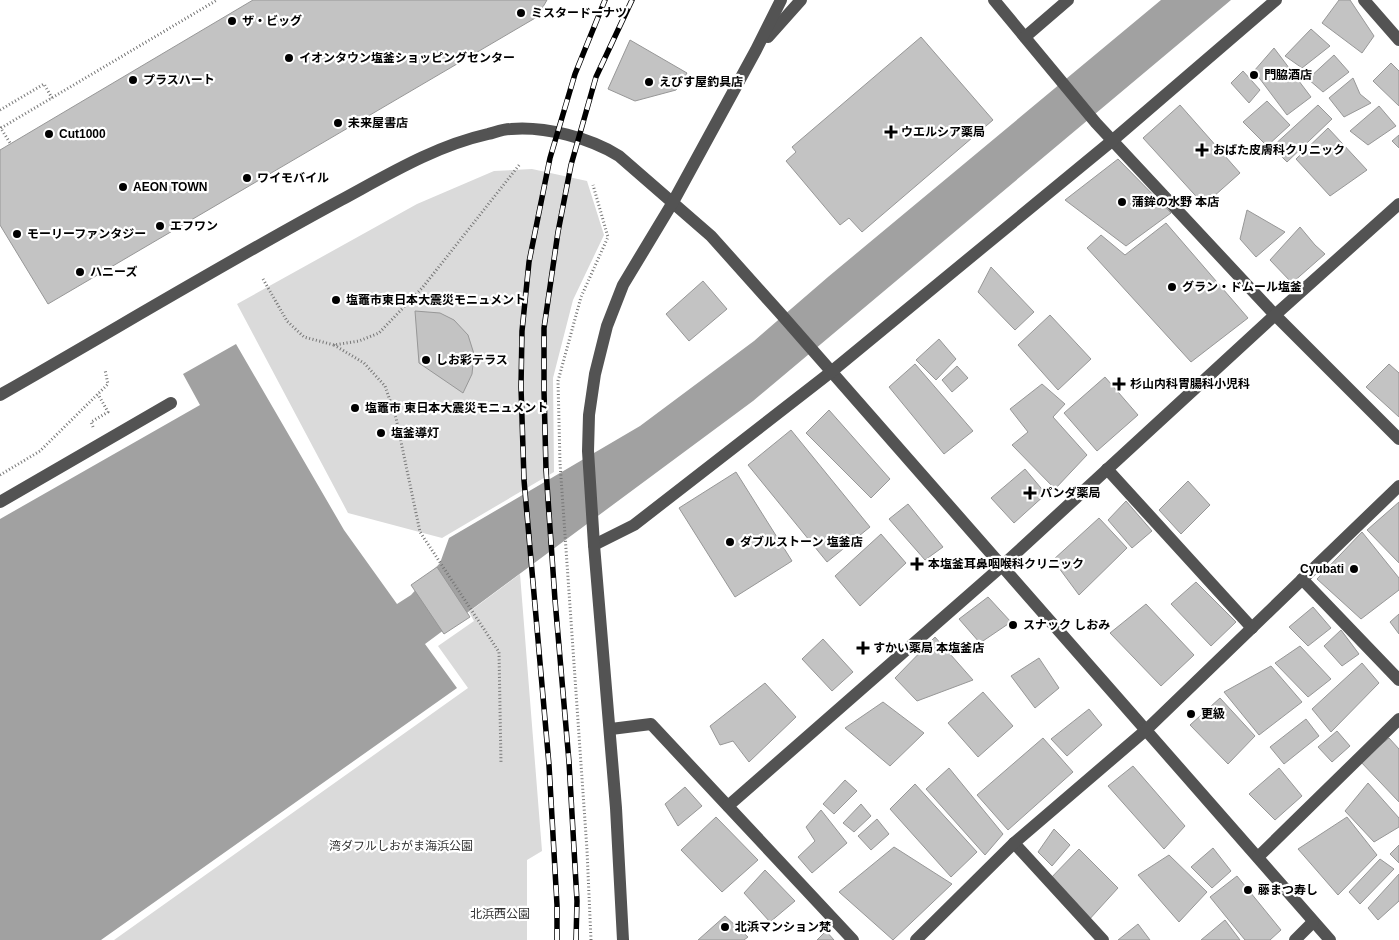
<svg xmlns="http://www.w3.org/2000/svg" width="1399" height="940" viewBox="0 0 1399 940" font-family="Arial,'Noto Sans JP',sans-serif">
<rect width="100%" height="100%" fill="#fff"/>
<g fill="#dadada">
<polygon points="532,169 587,181 604,235 573,300 553,378 554,472 442,538 348,513 237,304 417,204 494,171"/>
<polygon points="520,574 542,851 527,860 527,940 114,940 468,688 438,646 474,621 469,612"/>
</g>
<polygon fill="#a1a1a1" points="1161,0 1231,0 753,401 425,644 457,688 101,940 0,940 0,519 200,405 183,374 236,344 344,530 397,604 411,595 440,563 449,538 640,426 754,341 828,277"/>
<g fill="#c3c3c3" stroke="#979797">
<polygon points="253,0 547,0 537,17 48,304 0,225 0,150"/>
<polygon points="1339,0 1350,0 1374,36 1362,53 1322,23"/>
<polygon points="1311,29 1330,46 1302,68 1285,56"/>
<polygon points="921,37 993,120 862,232 849,218 840,225 786,161 796,152 792,147"/>
<polygon points="630,40 687,73 676,90 635,101 608,89"/>
<polygon points="1274,48 1311,97 1287,115 1254,71"/>
<polygon points="1334,55 1349,72 1323,92 1308,79"/>
<polygon points="1391,63 1399,71 1399,106 1373,81"/>
<polygon points="1243,71 1260,90 1249,103 1231,83"/>
<polygon points="1353,78 1360,94 1371,103 1344,117 1329,98"/>
<polygon points="1267,101 1290,125 1267,146 1243,122"/>
<polygon points="1180,105 1240,173 1204,205 1143,138"/>
<polygon points="1318,105 1332,119 1287,162 1272,147"/>
<polygon points="1379,106 1396,126 1368,145 1350,131"/>
<polygon points="1328,128 1367,170 1330,196 1296,159"/>
<polygon points="1399,135 1399,148 1392,141"/>
<polygon points="1118,159 1171,213 1126,246 1065,200"/>
<polygon points="1247,210 1285,232 1256,257 1240,239"/>
<polygon points="1166,223 1248,318 1191,362 1087,248 1101,235 1125,255"/>
<polygon points="1300,227 1315,245 1325,254 1292,283 1270,260"/>
<polygon points="991,267 1034,312 1015,330 978,292"/>
<polygon points="703,281 727,309 689,341 666,314"/>
<polygon points="415,311 440,313 454,320 468,335 474,354 472,374 463,393 419,363"/>
<polygon points="1050,315 1091,359 1058,390 1018,345"/>
<polygon points="939,339 956,359 936,380 916,360"/>
<polygon points="915,364 973,431 944,454 889,387"/>
<polygon points="1389,364 1399,373 1399,417 1366,387"/>
<polygon points="957,366 968,378 952,392 942,380"/>
<polygon points="1105,377 1138,415 1097,451 1064,413"/>
<polygon points="1042,384 1065,404 1053,417 1087,455 1055,489 1012,445 1028,432 1010,409"/>
<polygon points="829,410 890,479 871,498 806,433"/>
<polygon points="791,430 870,527 827,562 748,465"/>
<polygon points="1025,469 1046,494 1014,523 991,498"/>
<polygon points="736,472 792,561 735,597 679,508"/>
<polygon points="1188,481 1210,505 1181,534 1159,510"/>
<polygon points="1126,501 1152,531 1132,548 1108,520"/>
<polygon points="1399,502 1399,563 1367,530"/>
<polygon points="908,504 943,547 925,560 889,519"/>
<polygon points="1099,518 1127,548 1079,595 1053,560"/>
<polygon points="1362,532 1399,578 1399,590 1361,619 1317,579"/>
<polygon points="881,534 906,563 860,606 835,576"/>
<polygon points="437,567 470,617 444,634 411,585"/>
<polygon points="1196,582 1236,622 1211,646 1171,604"/>
<polygon points="988,597 1011,622 980,643 959,619"/>
<polygon points="1146,604 1194,655 1161,686 1110,633"/>
<polygon points="1313,607 1331,628 1308,646 1289,627"/>
<polygon points="1399,614 1399,634 1390,622"/>
<polygon points="1341,630 1359,654 1342,666 1324,646"/>
<polygon points="935,637 973,680 917,701 895,678"/>
<polygon points="823,639 853,672 832,691 802,659"/>
<polygon points="1300,646 1331,679 1308,697 1275,663"/>
<polygon points="1039,658 1059,688 1035,708 1011,676"/>
<polygon points="1362,663 1379,683 1331,732 1312,709"/>
<polygon points="1271,666 1302,702 1259,735 1224,692"/>
<polygon points="765,683 796,717 749,762 733,741 720,745 710,726"/>
<polygon points="983,692 1013,726 978,757 948,723"/>
<polygon points="1220,698 1255,736 1228,764 1190,725"/>
<polygon points="883,702 924,733 890,766 845,728"/>
<polygon points="1089,709 1102,725 1067,756 1051,739"/>
<polygon points="1306,719 1319,736 1284,764 1270,747"/>
<polygon points="1337,731 1350,746 1332,762 1318,747"/>
<polygon points="1043,738 1073,772 1008,830 977,795"/>
<polygon points="1389,738 1399,749 1399,802 1360,761"/>
<polygon points="1133,766 1185,826 1164,849 1108,786"/>
<polygon points="949,768 1003,834 985,855 926,789"/>
<polygon points="1279,768 1302,796 1275,820 1249,794"/>
<polygon points="845,780 857,791 834,814 823,804"/>
<polygon points="1368,783 1399,818 1399,827 1374,842 1345,811"/>
<polygon points="915,784 977,852 951,877 890,809"/>
<polygon points="685,787 702,806 678,826 665,804"/>
<polygon points="861,804 871,816 854,832 843,823"/>
<polygon points="821,810 847,843 812,873 798,857 815,841 806,827"/>
<polygon points="716,817 758,860 722,892 681,850"/>
<polygon points="1347,817 1377,855 1338,895 1298,849"/>
<polygon points="877,819 889,834 871,850 858,836"/>
<polygon points="1054,829 1070,845 1052,866 1038,852"/>
<polygon points="1399,845 1399,863 1390,854"/>
<polygon points="894,847 952,884 893,940 839,892"/>
<polygon points="1213,848 1231,871 1212,888 1191,867"/>
<polygon points="1079,849 1118,888 1087,922 1048,881"/>
<polygon points="1169,855 1207,892 1179,922 1138,875"/>
<polygon points="1380,859 1394,869 1360,904 1349,892"/>
<polygon points="765,870 795,901 770,922 744,893"/>
<polygon points="1399,874 1399,901 1378,920 1368,908"/>
<polygon points="1237,876 1281,930 1270,940 1245,940 1210,897"/>
<polygon points="725,916 748,937 744,940 698,940"/>
<polygon points="1225,920 1240,940 1201,940"/>
<polygon points="1138,924 1150,940 1118,940"/>
<polygon points="826,931 834,940 817,940"/>
</g>
<g fill="none" stroke-linecap="round" stroke-linejoin="round">
<g stroke="#757575" stroke-width="3" stroke-dasharray="1 2.5" stroke-linecap="butt">
<polyline points="0,110 44,84 52,98"/>
<polyline points="0,127 10,143"/>
<polyline points="1,128 217,0"/>
<polyline points="263,279 287,321 304,337 334,345 359,341 379,333 423,287 520,164"/>
<polyline points="334,345 364,363 385,386 396,418 420,532 499,652 501,764"/>
<polyline points="93,427 91,422 108,412 98,394"/>
<polyline points="0,475 40,451 108,384 105,370"/>
<polyline points="591,940 587,850 560,463 558,381 581,297 608,237 593,185"/>
</g>
<g stroke="#535353" stroke-width="12">
<polyline points="994,0 1096,123 1275,315 1399,439"/>
<polyline points="1364,0 1399,40"/>
<polyline points="768,37 801,0"/>
<polyline points="1025,37 1068,0"/>
<path d="M0,395C114,330 226,262 341,200C389,174 435,146 488,134C496,132 503,129 511,129C544,126 591,138 619,156L711,236L780,313L1330,940"/>
<polyline points="1107,469 1252,628"/>
<polyline points="0,502 171,403"/>
<polyline points="594,545 634,525 831,372 1113,140 1276,0"/>
<polyline points="1302,579 1399,680"/>
<polyline points="611,729 651,724 853,940"/>
<polyline points="728,806 1002,566 1275,315 1399,204"/>
<polyline points="1014,843 1103,940"/>
<polyline points="1258,857 1399,719"/>
<polyline points="623,940 616,808 594,545 588,451 589,415 595,374 607,326 623,285 673,202 756,50 781,0"/>
<polyline points="916,940 1014,843 1146,730 1399,486"/>
<polyline points="1295,940 1313,922"/>
</g>
<g stroke="#000" stroke-width="5.5">
<g id="rail">
<polyline points="557,940 557,905 549,765 524,480 521,387 522,331 529,262 550,158 575,74 605,0"/>
<polyline points="576,940 577,901 569,762 555,600 546,470 544,391 544,328 558,232 571,165 596,77 632,0"/>
</g>
</g>
<use href="#rail" stroke="#fff" stroke-width="4" stroke-dasharray="11" stroke-linecap="butt"/>
</g>
<g fill="#000" stroke="#fff" stroke-width="2">
<circle cx="521" cy="13" r="5"/>
<circle cx="232" cy="21" r="5"/>
<circle cx="289" cy="58" r="5"/>
<circle cx="1254" cy="75" r="5"/>
<circle cx="133" cy="80" r="5"/>
<circle cx="649" cy="82" r="5"/>
<circle cx="338" cy="123" r="5"/>
<path d="M888.5 124.5h5v5h5v5h-5v5h-5v-5h-5v-5h5z"/>
<circle cx="49" cy="134" r="5"/>
<path d="M1199.5 142.5h5v5h5v5h-5v5h-5v-5h-5v-5h5z"/>
<circle cx="247" cy="178" r="5"/>
<circle cx="123" cy="187" r="5"/>
<circle cx="1122" cy="202" r="5"/>
<circle cx="160" cy="226" r="5"/>
<circle cx="17" cy="234" r="5"/>
<circle cx="80" cy="272" r="5"/>
<circle cx="1172" cy="287" r="5"/>
<circle cx="336" cy="300" r="5"/>
<circle cx="426" cy="360" r="5"/>
<path d="M1116.5 376.5h5v5h5v5h-5v5h-5v-5h-5v-5h5z"/>
<circle cx="355" cy="408" r="5"/>
<circle cx="381" cy="433" r="5"/>
<path d="M1027.5 485.5h5v5h5v5h-5v5h-5v-5h-5v-5h5z"/>
<circle cx="730" cy="542" r="5"/>
<path d="M914.5 556.5h5v5h5v5h-5v5h-5v-5h-5v-5h5z"/>
<circle cx="1354" cy="569" r="5"/>
<circle cx="1013" cy="625" r="5"/>
<path d="M860.5 640.5h5v5h5v5h-5v5h-5v-5h-5v-5h5z"/>
<circle cx="1191" cy="714" r="5"/>
<circle cx="1248" cy="890" r="5"/>
<circle cx="725" cy="927" r="5"/>
</g>
<g text-anchor="middle" stroke-width="4.5" stroke-linejoin="round" paint-order="stroke">
<g font-size="12" font-weight="bold" fill="#000" stroke="#fff" text-anchor="start">
<text x="531" y="17">ミスタードーナツ</text>
<text x="242" y="25">ザ・ビッグ</text>
<text x="299" y="62">イオンタウン塩釜ショッピングセンター</text>
<text x="1264" y="79">門脇酒店</text>
<text x="143" y="84">プラスハート</text>
<text x="659" y="86">えびす屋釣具店</text>
<text x="348" y="127">未来屋書店</text>
<text x="901" y="136">ウエルシア薬局</text>
<text x="59" y="138">Cut1000</text>
<text x="1213" y="154">おばた皮膚科クリニック</text>
<text x="257" y="182">ワイモバイル</text>
<text x="133" y="191">AEON TOWN</text>
<text x="1132" y="206">蒲鉾の水野 本店</text>
<text x="170" y="230">エフワン</text>
<text x="27" y="238">モーリーファンタジー</text>
<text x="90" y="276">ハニーズ</text>
<text x="1182" y="291">グラン・ドムール塩釜</text>
<text x="346" y="304">塩竈市東日本大震災モニュメント</text>
<text x="436" y="364">しお彩テラス</text>
<text x="1130" y="388">杉山内科胃腸科小児科</text>
<text x="365" y="412">塩竈市 東日本大震災モニュメント</text>
<text x="391" y="437">塩釜導灯</text>
<text x="1040" y="497">パンダ薬局</text>
<text x="740" y="546">ダブルストーン 塩釜店</text>
<text x="928" y="568">本塩釜耳鼻咽喉科クリニック</text>
<text x="1344" y="573" text-anchor="end">Cyubati</text>
<text x="1023" y="629">スナック しおみ</text>
<text x="873" y="652">すかい薬局 本塩釜店</text>
<text x="1201" y="718">更級</text>
<text x="1258" y="894">藤まつ寿し</text>
<text x="735" y="931">北浜マンション梵</text>
</g>
<g font-size="12" fill="#313131" stroke="#fff">
<text x="401" y="850">湾ダフルしおがま海浜公園</text>
<text x="500" y="918">北浜西公園</text>
</g>
</g>
</svg>
